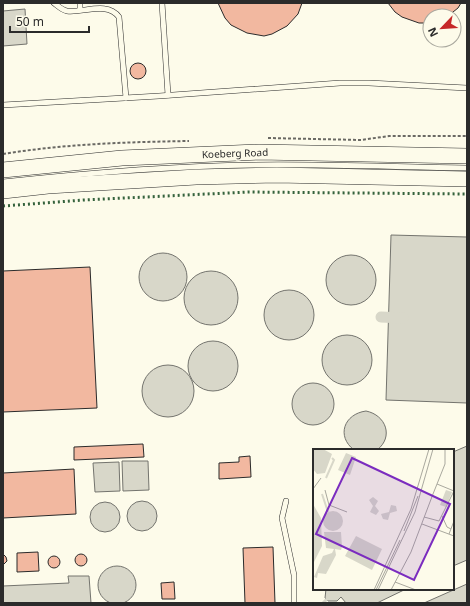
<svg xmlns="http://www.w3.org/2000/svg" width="470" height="606" viewBox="0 0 470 606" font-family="'Noto Sans',sans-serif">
<rect width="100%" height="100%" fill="#fdfbea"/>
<g fill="#d8d7c9" stroke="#74746e">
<polygon points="25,9 27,44 3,46 3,11"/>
<polygon points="391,235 467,237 467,403 386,400"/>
<circle cx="163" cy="277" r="24"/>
<circle cx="351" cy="280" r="25"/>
<circle cx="211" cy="298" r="27"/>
<circle cx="289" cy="315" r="25"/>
<circle cx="347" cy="360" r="25"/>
<circle cx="213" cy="366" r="25"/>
<circle cx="168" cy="391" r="26"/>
<circle cx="313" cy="404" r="21"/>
<path d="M366,411C386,415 394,437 377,450H354C336,436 344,414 366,411Z"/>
<polygon points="467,446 467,560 453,566 453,452"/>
<polygon points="122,461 148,461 149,490 123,491"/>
<polygon points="119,462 120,491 95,492 93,463"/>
<circle cx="142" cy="516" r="15"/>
<circle cx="105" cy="517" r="15"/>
<circle cx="117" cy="585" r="19"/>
<polygon points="68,576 89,576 91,603 3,603 3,586 69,583"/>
<polygon points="467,584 467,603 424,603"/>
<polygon points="326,589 406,589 377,603 346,603 341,597 337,601 328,601 325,598"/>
</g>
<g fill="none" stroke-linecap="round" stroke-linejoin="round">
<polyline stroke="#d8d7c9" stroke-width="3" points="323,603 328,598"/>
<polyline stroke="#d8d7c9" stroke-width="11" points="381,317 403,318"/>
</g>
<g fill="#f2b8a0" stroke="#2b2b2b">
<polygon points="218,3 302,3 298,14 287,26 272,34 264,36 247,33 231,25 225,18"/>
<polygon points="388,3 461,3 458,8 448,16 430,16 430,23 419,23 402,17 395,12"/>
<circle cx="138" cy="71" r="8"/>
<polygon points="90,267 97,408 3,412 3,271"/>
<polygon points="143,444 144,457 74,460 74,447"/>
<polygon points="250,456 251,477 219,479 219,463 239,462 239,457"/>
<polygon points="74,469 76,514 3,518 3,473"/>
<polygon points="273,547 275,603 245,603 243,548"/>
<polygon points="38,552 39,571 17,572 17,553"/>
<circle cx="81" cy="560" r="6"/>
<polygon points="3,554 6,557 7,561 3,565"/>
<circle cx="54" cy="562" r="6"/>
<polygon points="174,582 175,599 162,599 161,583"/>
</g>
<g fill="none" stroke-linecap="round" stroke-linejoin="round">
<g stroke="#2b2b2b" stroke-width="6">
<g id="service">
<path d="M54,3C58,6 62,10 67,11C84,13 107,1 119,17L126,98"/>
<polyline points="162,3 168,95"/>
<polyline points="80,10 80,3"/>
<polyline points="3,105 159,96 340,83 369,83 467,88"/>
<path d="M3,182C87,173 170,166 254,165C325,164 396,167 467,168"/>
<polyline points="286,501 282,518 294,575 294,603"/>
</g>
</g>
<g stroke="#2b2b2b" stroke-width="16">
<g id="primary">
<polyline points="3,170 122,158 259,152 467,156"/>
<polyline points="3,191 48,186 196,177 277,175 467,179"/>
</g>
</g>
<g stroke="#6a6964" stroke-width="2" stroke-dasharray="3 2" stroke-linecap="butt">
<polyline points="268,138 361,140 389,136 467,136"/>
<path d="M3,154C64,144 127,142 189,141"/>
</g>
<use href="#service" stroke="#fdfbea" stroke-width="5"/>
<use href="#primary" stroke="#fdfbea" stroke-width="15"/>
<polyline stroke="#34623c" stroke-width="3" stroke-dasharray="2 3" stroke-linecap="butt" points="3,206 84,200 248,192 467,194"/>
</g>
<g text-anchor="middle" stroke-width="3" stroke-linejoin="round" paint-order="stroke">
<g font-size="10" fill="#2b2b2b" stroke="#fdfbea">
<text transform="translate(235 153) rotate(-2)" y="4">Koeberg Road</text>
</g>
</g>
<g transform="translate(313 449)">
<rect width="141" height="141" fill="#fdfbea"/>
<path d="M0,0H10L19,5L12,24L4,25L0,20ZM33,4L43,8L37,26L25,21ZM133,41L139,43L133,58L127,56ZM60,48L65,52L62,57L66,62L63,66L57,63L60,57L56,51ZM0,55L8,69L9,97L0,115ZM78,56L83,57L84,62L77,64L75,71L70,70L68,65L76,63ZM10 72a10 10 0 1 1 20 0a10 10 0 1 1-20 0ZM11,83H28L29,98L28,101L22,100L23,106L13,125L5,124L4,129L1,128L10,107L19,104L21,100L13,99ZM43,87L69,100L59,121L32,107Z" fill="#d8d7c9"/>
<path fill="none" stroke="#d8d7c9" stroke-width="2" d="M13,29L21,11L19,9M9,45L15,63"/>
<path fill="none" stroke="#a9a89e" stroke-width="1" d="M124,35L141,42M0,40L8,29M12,41L16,56L34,63M129,67L134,78L138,80M111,68L126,72L141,42M109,75L141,87M91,82L105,47M136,85L141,72M82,133L103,141M61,141L98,60L116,0M63,141L87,91M65,141L102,63L120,0M78,141L98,103L120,45L132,15V0"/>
<path fill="#7b2cbf" fill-opacity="0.15" stroke="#7b2cbf" stroke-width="2" d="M39,9L137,55L101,131L3,85Z"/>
<rect width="141" height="141" fill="none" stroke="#2b2b2b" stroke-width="2"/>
</g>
<rect width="470" height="606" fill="none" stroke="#2b2b2b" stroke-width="8"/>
<g transform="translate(442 28) rotate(245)"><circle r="19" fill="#fdfbea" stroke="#a9a89e"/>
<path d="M0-3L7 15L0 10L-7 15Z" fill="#c62828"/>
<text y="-6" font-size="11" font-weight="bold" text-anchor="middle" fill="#2b2b2b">N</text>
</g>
<path d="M10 26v6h79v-6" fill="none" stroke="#2b2b2b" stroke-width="2"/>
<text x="16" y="26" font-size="12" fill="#2b2b2b" stroke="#fdfbea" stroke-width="3" paint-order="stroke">50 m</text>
</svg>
